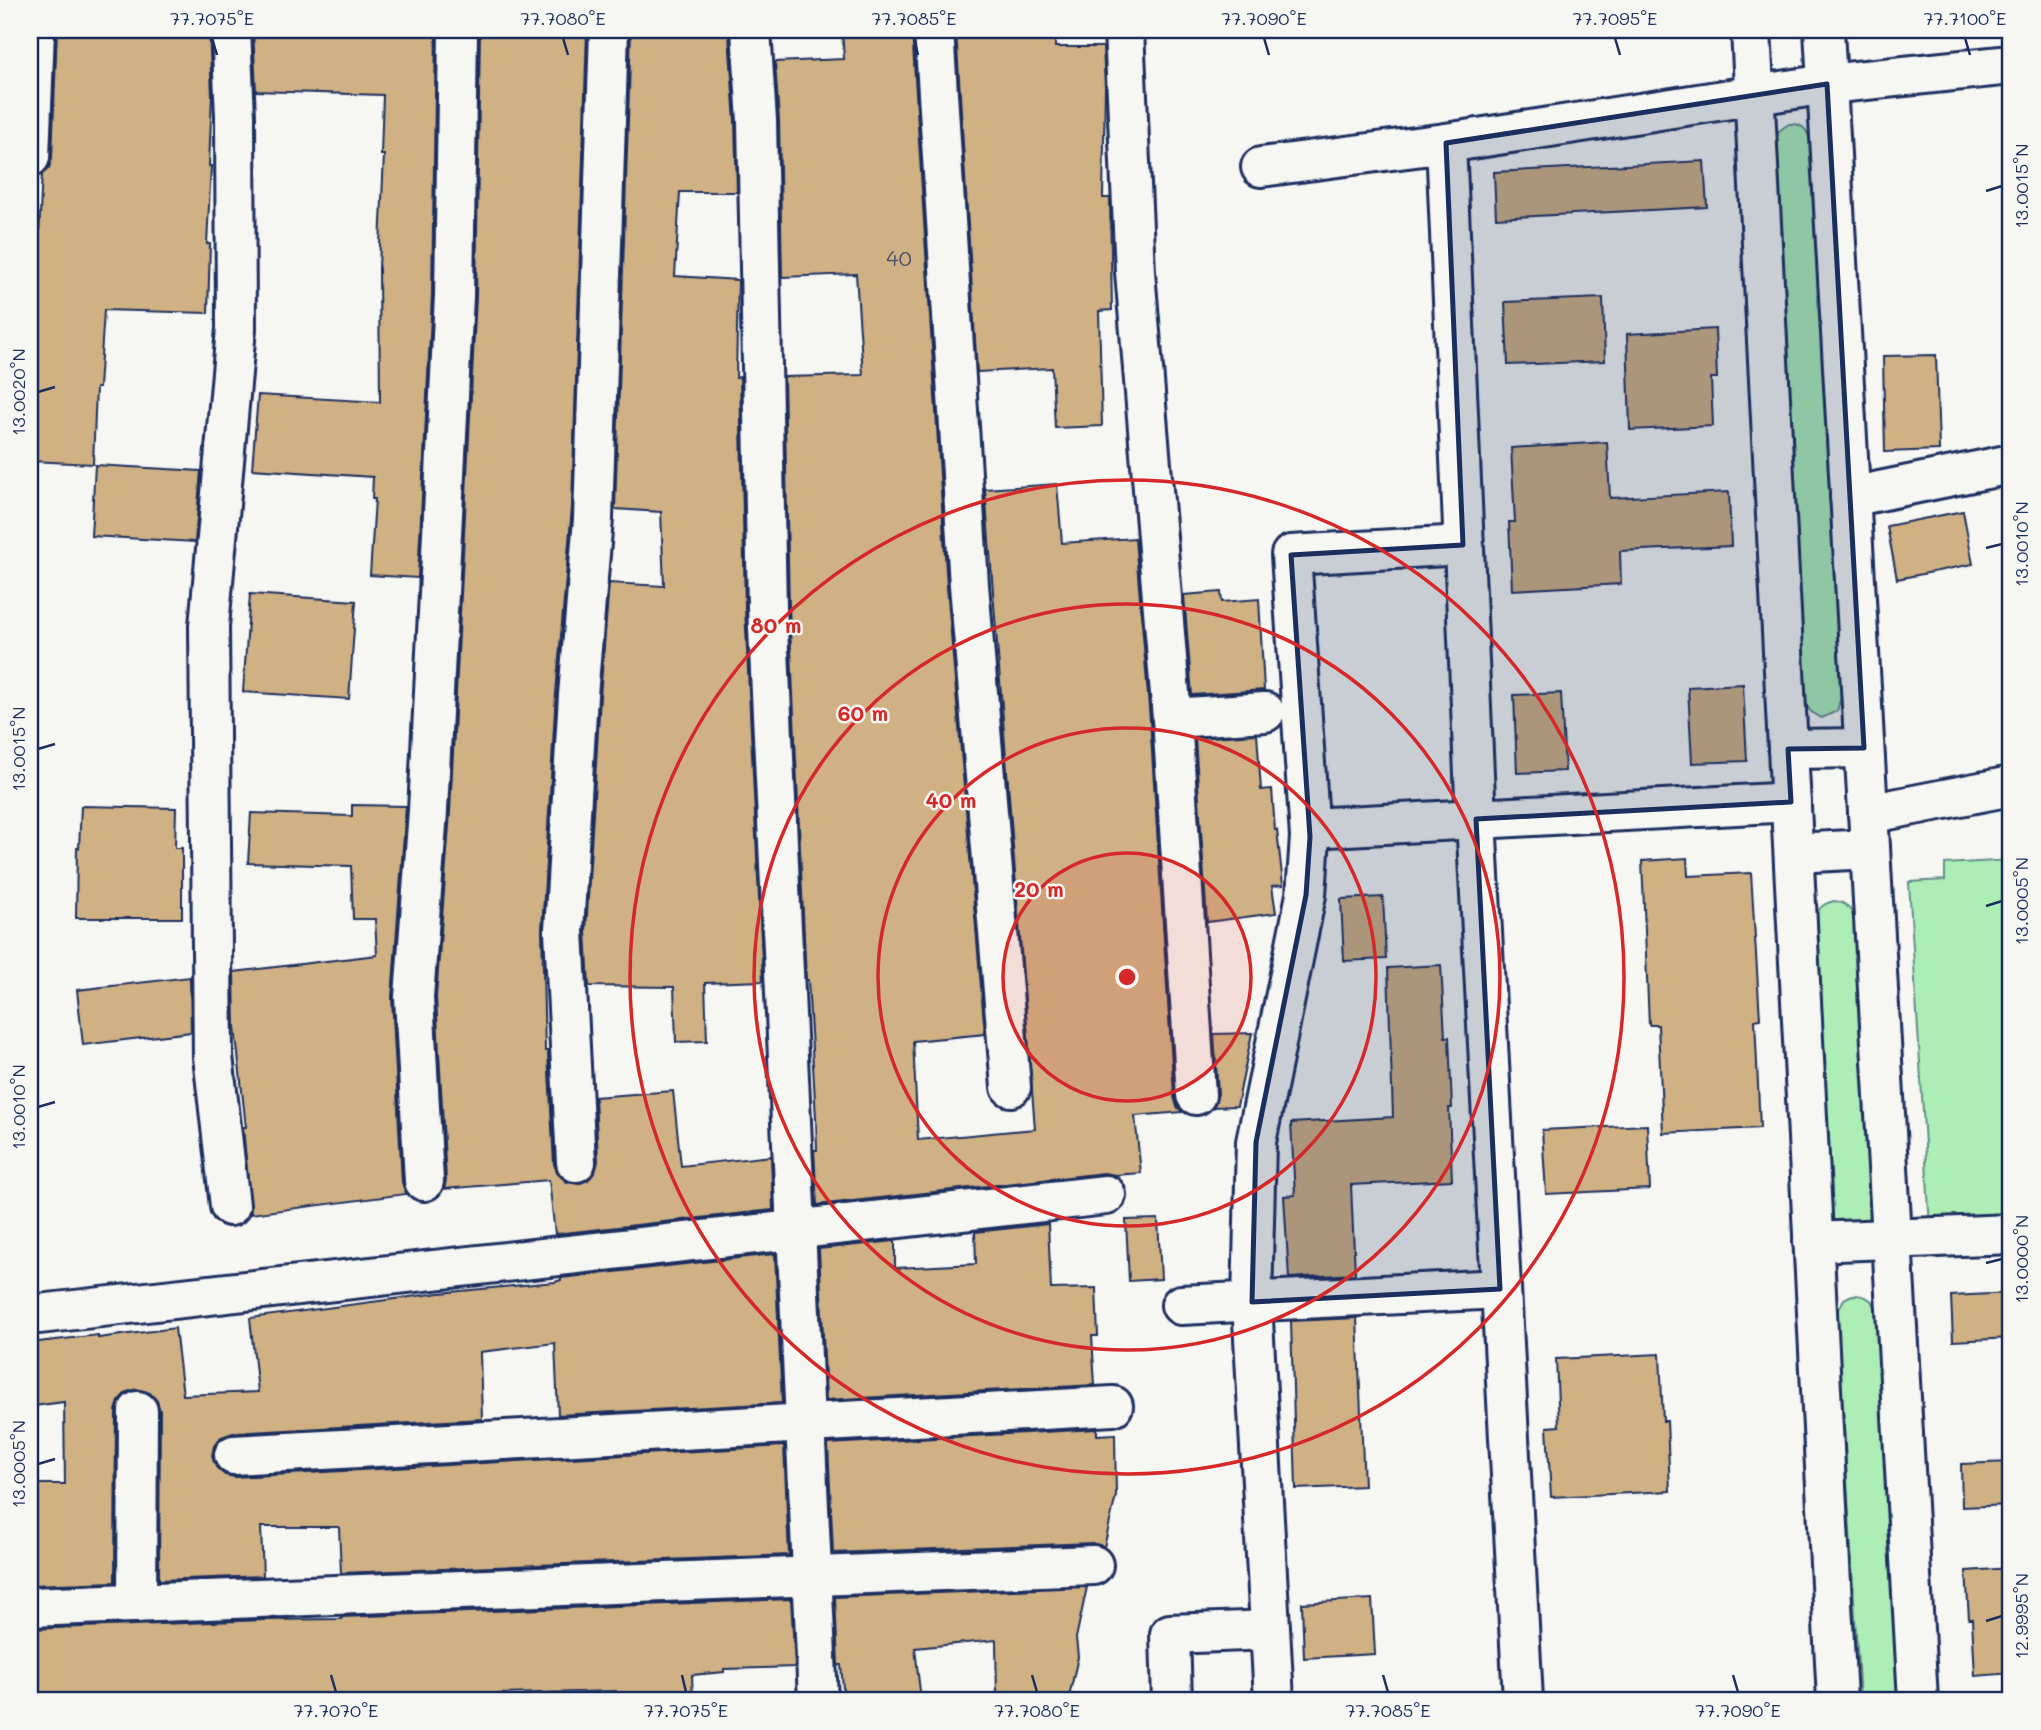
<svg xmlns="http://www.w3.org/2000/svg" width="2041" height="1730" viewBox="0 0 2041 1730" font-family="Mali,sans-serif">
<rect width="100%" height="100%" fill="#f6f6f2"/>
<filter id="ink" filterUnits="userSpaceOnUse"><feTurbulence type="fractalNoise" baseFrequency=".0143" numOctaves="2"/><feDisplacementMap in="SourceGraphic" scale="14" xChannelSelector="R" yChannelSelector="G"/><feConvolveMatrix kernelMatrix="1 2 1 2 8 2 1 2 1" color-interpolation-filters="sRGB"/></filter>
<g filter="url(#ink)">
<g fill="#adeeb6" stroke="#648e8a" stroke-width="2">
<path d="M1789,124C1801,123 1808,129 1810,141L1841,696L1837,711L1822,718C1812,714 1808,710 1805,700L1775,143C1776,133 1780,129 1789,124Z"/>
<polygon points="2011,860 2011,1222 1930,1227 1909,882 1945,880 1945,864"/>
<path d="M1834,901C1846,902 1852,908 1854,920L1873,1215L1869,1223L1834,1225L1829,1216L1815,920C1818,908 1822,904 1834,901Z"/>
<path d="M1852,1295C1866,1295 1873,1299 1878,1312L1903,1700H1860L1837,1313L1844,1299Z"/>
</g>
<g fill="#d0b184" stroke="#1b2f5e" stroke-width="2">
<polygon points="57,30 209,30 212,94 209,166 211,166 207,244 210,244 208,313 104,310 99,388 96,388 93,464 30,461 41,191 42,174 49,168 52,158"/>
<polygon points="253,30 436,30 432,295 418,578 370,575 375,499 372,499 373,477 252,469 258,395 380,402 379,267 384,155 381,155 383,95 256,91"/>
<polygon points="480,30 587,30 572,507 556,693 542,930 545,1051 548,1051 548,1053 554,1164 558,1174 567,1182 578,1184 588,1180 595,1172 598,1161 595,1097 673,1091 681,1166 771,1156 773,1210 555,1234 549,1180 444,1189 446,1180 436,997 450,812 476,296"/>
<polygon points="631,30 725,30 724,35 729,35 735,122 737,192 680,192 675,276 738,280 736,378 740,377 745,608 763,981 705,983 707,1041 676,1042 674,987 589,986 586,931 600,697 609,583 664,586 661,512 615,509"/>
<polygon points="842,30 912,30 947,586 985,1034 913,1041 918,1140 1035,1129 985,489 1057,484 1062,543 1135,538 1150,720 1174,1096 1177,1107 1183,1112 1135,1116 1141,1173 1115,1175 1104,1173 817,1205 814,1150 817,1150 816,1118 808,980 806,980 789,606 784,377 863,375 856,274 782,277 779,120 775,62 844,59"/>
<polygon points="956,30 1055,30 1055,47 1103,47 1105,87 1103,198 1110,198 1112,310 1099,311 1102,426 1055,428 1052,368 977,372"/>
<polygon points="1704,161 1707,207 1496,218 1494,172"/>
<polygon points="1603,298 1605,361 1508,365 1505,302"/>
<polygon points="1715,329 1717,378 1711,378 1713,426 1630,430 1627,334"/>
<polygon points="1936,355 1939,450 1885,452 1883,356"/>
<polygon points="1607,442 1610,498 1729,492 1731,546 1620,551 1621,584 1512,590 1509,522 1515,522 1511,448"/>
<polygon points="95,465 201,471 195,542 91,536"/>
<polygon points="1963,511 1973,564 1897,579 1887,526"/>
<polygon points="1221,592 1222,602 1259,599 1264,690 1192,695 1184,595"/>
<polygon points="250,594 356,601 349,699 243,692"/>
<polygon points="1743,684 1747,761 1692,763 1688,687"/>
<polygon points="1561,693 1565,771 1517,773 1514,695"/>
<polygon points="1257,734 1261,790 1272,789 1275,830 1277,830 1283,885 1272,886 1276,913 1207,922 1195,738"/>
<polygon points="352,805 406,806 392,998 402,1182 406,1194 251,1214 243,1127 246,1127 235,1027 234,972 377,955 375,919 353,919 351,866 248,863 251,813 352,816"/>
<polygon points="81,806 176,808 175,848 182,848 182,918 76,918 77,848 79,848"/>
<polygon points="1687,858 1688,876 1751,873 1760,1019 1755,1020 1760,1128 1663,1133 1658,1025 1649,1025 1642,861"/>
<polygon points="1383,897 1386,959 1344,961 1341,899"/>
<polygon points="1441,965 1445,1037 1449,1037 1452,1108 1449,1108 1452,1180 1351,1185 1355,1274 1289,1278 1284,1196 1295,1195 1291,1123 1393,1117 1388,968"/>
<polygon points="190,977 191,1032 83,1045 77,990"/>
<polygon points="1252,1033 1237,1106 1213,1107 1218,1094 1214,1034"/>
<polygon points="1647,1125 1650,1189 1546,1194 1542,1130"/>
<polygon points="1158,1219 1161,1279 1129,1281 1126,1220"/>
<polygon points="1048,1224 1051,1289 1096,1288 1098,1336 1092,1336 1095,1385 826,1400 819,1249 895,1241 895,1268 976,1264 975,1232"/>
<polygon points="775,1254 782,1403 558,1415 555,1343 480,1352 482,1419 233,1433 221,1437 214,1446 212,1456 216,1467 225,1475 235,1477 784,1446 789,1555 341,1573 339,1527 261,1527 263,1576 159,1580 160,1411 157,1401 150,1393 137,1389 127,1392 120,1399 116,1411 115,1582 30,1585 30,1484 65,1484 64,1402 33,1406 33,1404 30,1404 30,1343 98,1335 98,1338 175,1328 183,1395 258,1392 250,1318 440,1293 555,1282 561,1280 561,1278"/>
<polygon points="2011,1293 2011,1338 1953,1341 1951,1296"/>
<polygon points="1357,1318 1364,1486 1296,1489 1291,1321"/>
<polygon points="1660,1354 1663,1421 1667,1421 1670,1491 1551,1497 1547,1427 1559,1426 1556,1359"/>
<polygon points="1097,1429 1097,1435 1115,1434 1116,1496 1104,1547 1092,1543 833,1553 828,1444"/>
<polygon points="2011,1462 2011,1505 1962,1507 1961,1464"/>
<polygon points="2011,1568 2011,1673 1975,1676 1972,1619 1969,1619 1966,1571"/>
<polygon points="1087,1587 1076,1638 1078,1657 1069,1697 997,1698 996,1640 915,1648 921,1700 844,1700 841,1665 838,1665 835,1597"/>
<polygon points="791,1599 795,1667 724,1669 724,1672 692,1675 693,1700 616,1700 616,1691 498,1694 499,1700 30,1700 30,1629 264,1620 342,1619 342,1617"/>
<polygon points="1372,1599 1375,1654 1304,1658 1302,1603"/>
</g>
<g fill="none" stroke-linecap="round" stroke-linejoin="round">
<g stroke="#1b2f5e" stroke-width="44">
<g id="minor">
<polyline points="751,30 757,121 767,607 818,1700"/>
<polyline points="934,30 969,585 1011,1087"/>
<polyline points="1124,30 1135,272 1172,718 1196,1095"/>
<polyline points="1751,30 1837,1700"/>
<polyline points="1824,30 1918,1700"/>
<polyline points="30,157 35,30"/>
<polyline points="1261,167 1446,143"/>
<polyline points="1850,497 2011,464"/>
<polyline points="1172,718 1265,712"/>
<polyline points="1788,749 1864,748"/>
<polyline points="1868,814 2011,786"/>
<polyline points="1310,828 1791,802"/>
<polyline points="1794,853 1870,849"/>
<polyline points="576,1162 564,931 578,695 593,519 609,30"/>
<polyline points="424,1181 414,997 428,811 454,296 458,30"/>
<polyline points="230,1206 213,1056 209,626 236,329 235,116 231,30"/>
<polyline points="1813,1242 2011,1234"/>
<polyline points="1181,1305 1500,1289"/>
<polyline points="30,1315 1106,1195"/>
<polyline points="234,1455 1113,1406"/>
<polyline points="137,1603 138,1411"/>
<polyline points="30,1607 1093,1565"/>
<polyline points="1172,1700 1170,1634 1270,1630"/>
<polyline points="1274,1700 1252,1302 1256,1142 1306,895 1310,837 1291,555 1463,545"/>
<polyline points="1523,1700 1476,819 1446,143 1827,84 2011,65"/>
</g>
</g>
<use href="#minor" stroke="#f6f6f2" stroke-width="38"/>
</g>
</g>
<path fill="#1b2f5e" fill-opacity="0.2" stroke="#1b2f5e" stroke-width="5" stroke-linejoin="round" d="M1827,84L1864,748L1788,749L1791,802L1476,819L1500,1289L1252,1302L1256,1142L1306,895L1310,837L1291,555L1463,545L1446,143Z"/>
<path fill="none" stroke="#1b2f5e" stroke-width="2.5" d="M212,38L217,55M563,38L568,55M914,38L918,55M1264,38L1269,55M1615,38L1620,55M1965,38L1970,55M1986,191L2002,186M38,392L55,387M1986,548L2002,544M38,749L55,744M1986,906L2002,901M38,1107L55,1102M1986,1263L2002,1259M38,1464L55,1459M1986,1621L2002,1616M331,1675L336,1692M682,1675L686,1692M1032,1675L1037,1692M1383,1675L1388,1692M1733,1675L1738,1692"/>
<circle cx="1127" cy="977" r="124" fill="#d62828" fill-opacity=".12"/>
<g fill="none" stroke="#d62828" stroke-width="3.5">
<circle cx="1127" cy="977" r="124"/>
<circle cx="1127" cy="977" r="249"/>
<circle cx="1127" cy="977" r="373"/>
<circle cx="1127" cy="977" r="497"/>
</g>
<g text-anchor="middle" stroke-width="5" stroke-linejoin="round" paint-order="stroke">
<g font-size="21" fill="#485068">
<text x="899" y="266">40</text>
</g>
</g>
<circle cx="1127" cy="977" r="10" fill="#d62828" stroke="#f6f6f2" stroke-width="3.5"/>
<g font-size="21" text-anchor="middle" font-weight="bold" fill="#d62828" stroke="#f6f6f2" stroke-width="5" stroke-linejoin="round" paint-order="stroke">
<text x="776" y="633">80 m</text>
<text x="863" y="721">60 m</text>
<text x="951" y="808">40 m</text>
<text x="1039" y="897">20 m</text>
</g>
<rect width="2041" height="1730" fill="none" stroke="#f6f6f2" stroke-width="77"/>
<rect x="38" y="38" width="1964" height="1654" fill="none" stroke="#1b2f5e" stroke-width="2.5"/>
<g font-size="18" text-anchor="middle" fill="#1b2f5e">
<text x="212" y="25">77.7075°E</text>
<text x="563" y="25">77.7080°E</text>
<text x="914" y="25">77.7085°E</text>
<text x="1264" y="25">77.7090°E</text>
<text x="1615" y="25">77.7095°E</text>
<text x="1965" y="25">77.7100°E</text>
<text transform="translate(2022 186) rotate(-90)" y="6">13.0015°N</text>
<text transform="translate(19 392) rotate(-90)" y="6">13.0020°N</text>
<text transform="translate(2022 544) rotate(-90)" y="6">13.0010°N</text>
<text transform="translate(19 749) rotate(-90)" y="6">13.0015°N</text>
<text transform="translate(2022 901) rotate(-90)" y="6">13.0005°N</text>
<text transform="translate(19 1107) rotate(-90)" y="6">13.0010°N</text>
<text transform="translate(2022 1259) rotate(-90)" y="6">13.0000°N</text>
<text transform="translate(19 1464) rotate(-90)" y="6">13.0005°N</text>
<text transform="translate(2022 1616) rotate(-90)" y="6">12.9995°N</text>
<text x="336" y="1717">77.7070°E</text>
<text x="686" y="1717">77.7075°E</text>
<text x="1037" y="1717">77.7080°E</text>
<text x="1388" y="1717">77.7085°E</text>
<text x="1738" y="1717">77.7090°E</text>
</g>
</svg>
